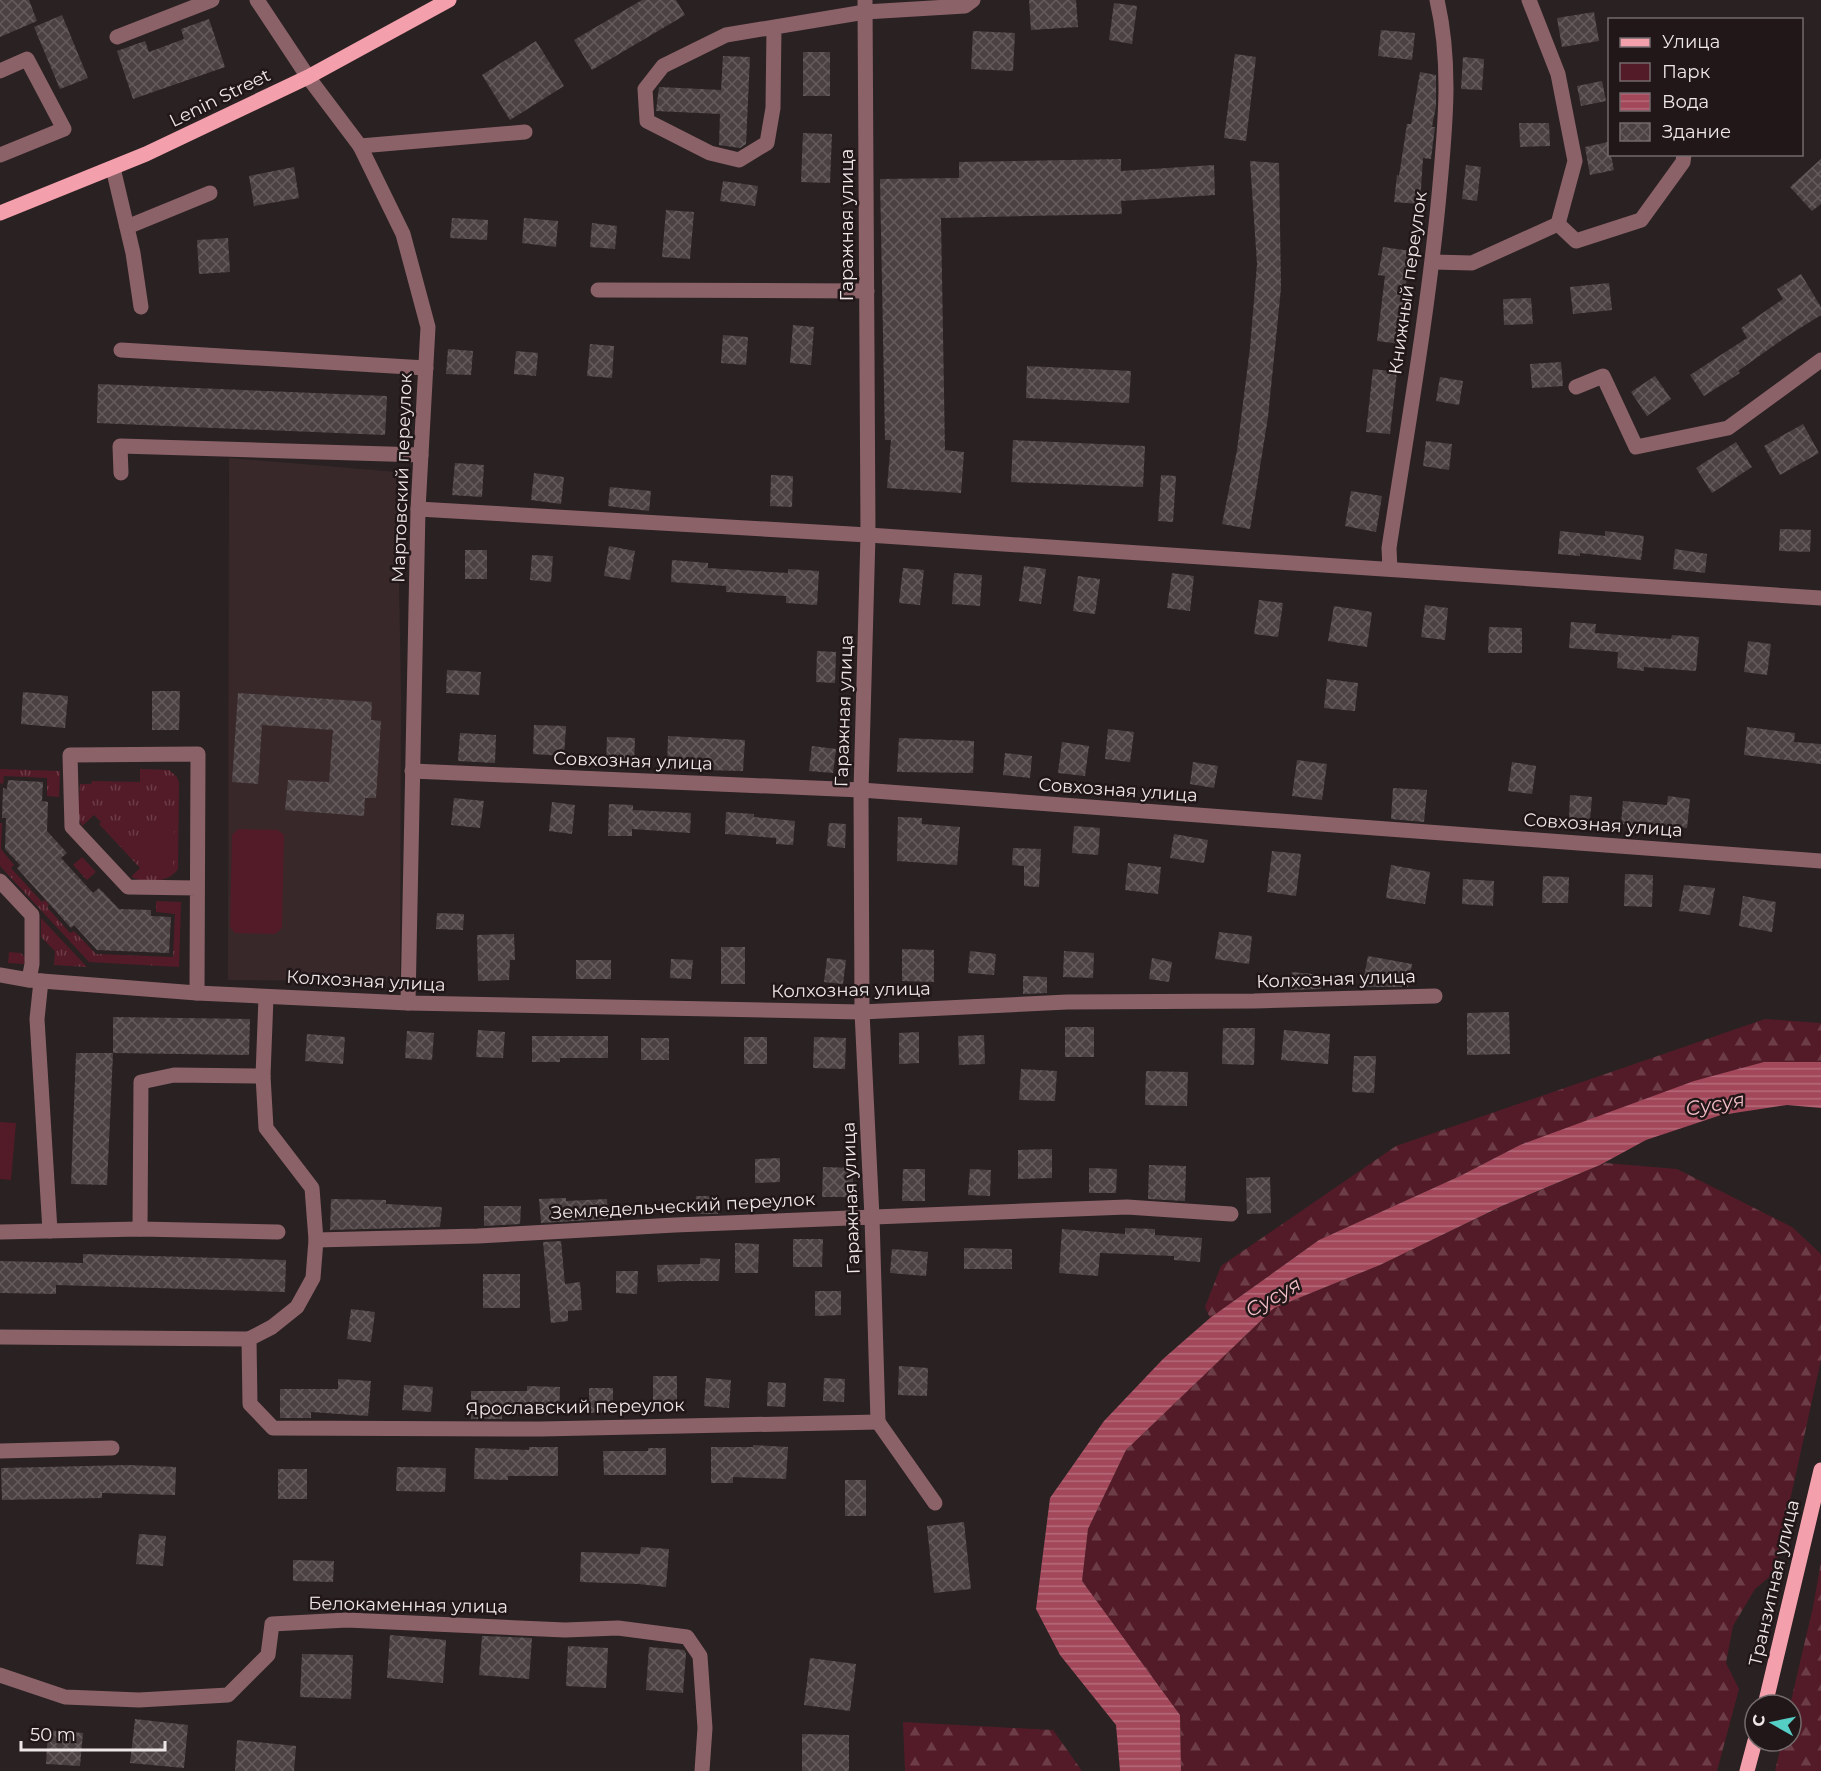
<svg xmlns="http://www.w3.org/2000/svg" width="1821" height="1771" viewBox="0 0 1821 1771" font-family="Montserrat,sans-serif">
<defs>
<pattern id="grass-tufts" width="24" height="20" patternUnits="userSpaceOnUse" patternTransform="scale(1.5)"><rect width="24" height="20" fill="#531b28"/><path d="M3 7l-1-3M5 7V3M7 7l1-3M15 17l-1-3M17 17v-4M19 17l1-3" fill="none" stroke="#6c3c47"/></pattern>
<pattern id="forest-firs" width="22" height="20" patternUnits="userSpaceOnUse" patternTransform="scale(1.5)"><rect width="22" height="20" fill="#531b28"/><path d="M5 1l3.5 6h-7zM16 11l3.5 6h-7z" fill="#6c3c47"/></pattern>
<pattern id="water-rules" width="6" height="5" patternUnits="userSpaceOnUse" patternTransform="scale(1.5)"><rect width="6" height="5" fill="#a2485a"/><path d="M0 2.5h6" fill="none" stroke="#b46b7a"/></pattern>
<pattern id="building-cross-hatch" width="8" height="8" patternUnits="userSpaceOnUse" patternTransform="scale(1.5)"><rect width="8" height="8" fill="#4b4042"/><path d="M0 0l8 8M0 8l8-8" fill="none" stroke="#655c5d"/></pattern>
</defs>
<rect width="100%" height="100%" fill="#2a2122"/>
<polygon fill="#38282a" points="229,458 397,472 401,694 400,981 228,980"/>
<g fill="url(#grass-tufts)">
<polygon points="0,769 60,771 59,797 47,796 47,778 4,776 3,784 0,783"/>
<path d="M140,769L169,770L177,777L179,783L178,869C169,883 145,884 131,877L140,868L99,824L101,822L94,815L82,826L78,817L80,784H91L92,781L140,782Z"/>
<polygon points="0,823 2,823 1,849 14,865 11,868 42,902 45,900 49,905 47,907 70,933 74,931 96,954 173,957 175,914 156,912 156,901 181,902 179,967 89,962 0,866"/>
<polygon points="82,857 96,872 87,880 73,865"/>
<polygon points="41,918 87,967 54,965 55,951 41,937"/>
<polygon points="9,952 21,953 25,958 24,964 8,963"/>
</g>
<g fill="url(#forest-firs)">
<polygon points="1765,1019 1821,1023 1821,1062 1764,1062 1520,1145 1460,1176 1319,1240 1210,1318 1205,1307 1221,1266 1396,1146"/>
<polygon points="1605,1163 1677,1169 1792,1227 1821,1254 1821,1360 1774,1573 1755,1589 1733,1626 1726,1663 1739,1689 1717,1771 1181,1771 1180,1715 1082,1581 1088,1529 1126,1450 1274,1308 1380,1265 1503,1206"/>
<polygon points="1821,1562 1821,1771 1775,1771 1782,1741 1791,1741 1790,1705 1813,1607"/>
<polygon points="903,1722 1053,1730 1082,1771 905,1771"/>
</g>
<g fill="#531b28">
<polygon points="174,828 173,869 165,876 144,875 145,831 160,832"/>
<polygon points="238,829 278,830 284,835 282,928 275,934 235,933 230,927 232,835"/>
<polygon points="0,1122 16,1123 11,1180 0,1179"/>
</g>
<polygon fill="url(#water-rules)" points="1764,1062 1821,1062 1821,1108 1787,1105 1721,1115 1646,1140 1600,1165 1502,1206 1380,1265 1274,1308 1126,1450 1088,1529 1082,1581 1180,1715 1181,1771 1120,1771 1116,1725 1060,1655 1036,1609 1050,1498 1104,1421 1163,1359 1210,1318 1319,1240 1460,1176 1520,1145 1694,1081"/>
<g fill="url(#building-cross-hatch)">
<polygon points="0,0 29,0 37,21 0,37"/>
<polygon points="642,0 676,0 685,15 592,70 574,40"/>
<polygon points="1029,0 1076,0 1078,27 1031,30"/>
<polygon points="1114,3 1137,6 1132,44 1109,40"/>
<polygon points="1594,12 1599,41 1562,47 1557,18"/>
<polygon points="62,15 88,78 60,89 34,27"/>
<polygon points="209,19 225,67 133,99 117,51 145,41 149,52 184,39 181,29"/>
<polygon points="1381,30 1415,33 1412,60 1378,56"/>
<polygon points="973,31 1015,33 1013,71 971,69"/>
<polygon points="536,41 564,86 510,120 482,75"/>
<rect x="803" y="52" width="27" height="44"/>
<polygon points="1235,54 1256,57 1246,141 1224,138"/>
<polygon points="723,56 750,57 746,144 740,148 719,145 720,114 656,111 659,87 721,90"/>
<polygon points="1463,57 1484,59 1482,90 1461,89"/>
<polygon points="1420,72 1436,75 1436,106 1432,127 1435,127 1431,159 1423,158 1420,204 1394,202 1397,175 1399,176 1407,124 1411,124"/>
<polygon points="1602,81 1606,101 1581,106 1577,86"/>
<polygon points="1519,123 1549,123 1550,146 1520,147"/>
<polygon points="803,133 832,134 830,183 801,182"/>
<polygon points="1608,142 1614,170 1590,175 1585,147"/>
<polygon points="1121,159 1121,171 1214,165 1215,195 1121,201 1122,214 941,218 945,450 964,452 961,493 887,488 891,440 885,440 880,179 959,178 959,162"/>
<polygon points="1821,159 1821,204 1812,211 1790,187"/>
<polygon points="1250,161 1279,163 1281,288 1268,417 1250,529 1222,524 1237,450 1250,348 1257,264"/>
<polygon points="1466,165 1481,167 1477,201 1462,199"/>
<polygon points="294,167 299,198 254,206 249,176"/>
<polygon points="723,181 758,186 755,206 720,201"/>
<polygon points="666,210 694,212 690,259 662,257"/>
<polygon points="452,218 488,220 487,240 450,238"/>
<polygon points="524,218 558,221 556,247 522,243"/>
<polygon points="592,223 617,226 615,249 590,247"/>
<polygon points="228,238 230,272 199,274 197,240"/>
<polygon points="1383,247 1411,251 1403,304 1406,305 1401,344 1377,341 1385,276 1378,275"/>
<polygon points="1801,274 1821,307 1821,315 1789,335 1738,371 1740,373 1704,396 1690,375 1747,338 1741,328 1783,299 1777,289"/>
<polygon points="1609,283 1612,310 1573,314 1570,287"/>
<polygon points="1531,298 1533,324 1504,325 1503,299"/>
<polygon points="793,325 814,327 811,365 790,363"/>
<polygon points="723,335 748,337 746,365 721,363"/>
<polygon points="590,344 614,346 612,378 587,376"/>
<polygon points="448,349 473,351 471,375 446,374"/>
<polygon points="516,351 538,353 536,376 514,374"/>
<polygon points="1561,362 1563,386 1532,388 1530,364"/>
<polygon points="1027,366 1131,371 1129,403 1026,398"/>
<polygon points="1373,369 1397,372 1390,434 1366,432"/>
<polygon points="1655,376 1671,399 1647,416 1631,392"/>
<polygon points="1440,377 1463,381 1459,405 1436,401"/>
<polygon points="98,384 387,396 385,435 97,423"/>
<polygon points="1803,424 1819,453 1780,475 1764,446"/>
<polygon points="1013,440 1145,446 1143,487 1011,482"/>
<polygon points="1426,441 1452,444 1449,470 1423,466"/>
<polygon points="1736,442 1752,467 1712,493 1696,468"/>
<polygon points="455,463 484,465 482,497 452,495"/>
<polygon points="534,473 564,477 561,504 531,500"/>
<polygon points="771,475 793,476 792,507 770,506"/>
<polygon points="1161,475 1176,476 1173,522 1158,521"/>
<polygon points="610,487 651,491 649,511 608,506"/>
<polygon points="1351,491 1382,496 1376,532 1345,526"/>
<polygon points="1780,529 1811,530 1810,552 1779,551"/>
<polygon points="1560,531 1605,536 1605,531 1644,536 1641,560 1580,553 1580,556 1558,554"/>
<polygon points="609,546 635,551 630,580 604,576"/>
<polygon points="1675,549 1707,554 1705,573 1673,569"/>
<rect x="465" y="550" width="22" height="29"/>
<polygon points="532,555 553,556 551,582 530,580"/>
<polygon points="672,560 708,563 708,568 788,573 788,569 819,571 817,605 786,603 786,596 726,592 726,586 671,582"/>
<polygon points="1024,566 1046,569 1041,604 1019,601"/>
<polygon points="903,568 924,570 920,605 899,603"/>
<polygon points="954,573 982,575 980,606 952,604"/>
<polygon points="1172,573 1194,576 1190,611 1167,608"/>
<polygon points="1078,576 1100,579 1095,614 1073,611"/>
<polygon points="1259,600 1283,603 1278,637 1254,634"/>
<polygon points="1425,605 1448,608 1445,640 1421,637"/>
<polygon points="1334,606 1372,612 1367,647 1328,641"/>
<polygon points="1571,622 1596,624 1595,633 1671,639 1672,635 1699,637 1696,671 1644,667 1644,671 1617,668 1618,652 1569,648"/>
<polygon points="1489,627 1522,628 1522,653 1488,653"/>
<polygon points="1748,641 1771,644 1767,675 1744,672"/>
<polygon points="817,651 836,652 835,683 816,682"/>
<polygon points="447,670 481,672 479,695 446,693"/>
<polygon points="1327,679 1358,683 1355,711 1324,708"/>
<polygon points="152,691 180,691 179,730 152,730"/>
<polygon points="23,692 68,696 65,728 21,724"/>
<polygon points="238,693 372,702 371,720 381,721 376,798 365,798 364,816 285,810 288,780 329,782 333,730 262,725 258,784 232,782"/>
<polygon points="534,725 566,726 564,756 533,754"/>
<polygon points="1747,727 1795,733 1794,742 1821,744 1821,764 1744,755"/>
<polygon points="1108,729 1134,732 1130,762 1105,759"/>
<polygon points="460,733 496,735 495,763 458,761"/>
<polygon points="668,736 745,740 743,771 667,769"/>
<polygon points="607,737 635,738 634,765 606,763"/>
<polygon points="899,738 974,741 973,773 897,772"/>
<polygon points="1062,742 1089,746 1085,776 1058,773"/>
<polygon points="812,746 836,749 833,773 809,771"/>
<polygon points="1005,753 1032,756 1030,778 1003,775"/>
<polygon points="1297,760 1327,764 1322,800 1292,796"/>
<polygon points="1193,762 1218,766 1214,788 1190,784"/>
<polygon points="1512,762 1536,766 1532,794 1508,791"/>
<polygon points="8,780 43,782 42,801 48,802 47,831 67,853 61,858 93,893 99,888 119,909 151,910 151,916 171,917 169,953 97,950 74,925 71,928 17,868 20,865 5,849 6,818 2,818 3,788 7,789"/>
<polygon points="1393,788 1427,790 1424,822 1391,819"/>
<polygon points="1570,795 1592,797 1590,820 1569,818"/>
<polygon points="1668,796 1690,799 1687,828 1639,822 1638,825 1621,824 1623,801 1667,805"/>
<polygon points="454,798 484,801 480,828 451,825"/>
<polygon points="552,802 575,805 572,834 549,831"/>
<polygon points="609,804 633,805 633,810 691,813 690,833 632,829 632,836 608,836"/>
<polygon points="726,812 754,814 754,817 795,821 793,845 776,844 776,838 725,834"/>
<polygon points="898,817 922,818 922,824 960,827 957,865 897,861"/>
<polygon points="829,823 846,824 845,848 827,846"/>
<polygon points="1074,826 1100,828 1098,855 1072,853"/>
<polygon points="1174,834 1208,840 1204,863 1170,858"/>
<polygon points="1013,848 1041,849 1039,887 1024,886 1024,866 1012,865"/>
<polygon points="1272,851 1301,854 1296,896 1267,892"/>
<polygon points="1128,863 1161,867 1158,894 1125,890"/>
<polygon points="1391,865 1430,872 1425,904 1386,898"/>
<polygon points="1625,874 1653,875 1652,907 1624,906"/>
<polygon points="1543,876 1569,877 1568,903 1542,903"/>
<polygon points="1463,879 1494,881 1493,906 1462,904"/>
<polygon points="1684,885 1715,888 1710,915 1679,911"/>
<polygon points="1743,896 1776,902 1772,932 1739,926"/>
<polygon points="437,913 464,914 463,930 436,929"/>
<polygon points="1219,932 1252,936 1249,964 1215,959"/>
<polygon points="514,934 515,960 510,960 509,980 478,981 477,935"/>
<rect x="721" y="947" width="24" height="37"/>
<polygon points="902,949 934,950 934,982 902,981"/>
<polygon points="970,951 996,954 994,975 968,973"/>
<polygon points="1064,951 1094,953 1093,978 1063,977"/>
<polygon points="1368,956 1412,964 1408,987 1362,987"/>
<polygon points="827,958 846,960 843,984 824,982"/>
<polygon points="1152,958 1172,962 1169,982 1149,979"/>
<polygon points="671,959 693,960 691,979 670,978"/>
<rect x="576" y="960" width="35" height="19"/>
<polygon points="1292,972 1323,975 1321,989 1291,990"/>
<polygon points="1023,976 1047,977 1047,993 1023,994"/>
<polygon points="1509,1012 1510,1054 1467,1055 1467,1013"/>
<polygon points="113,1017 250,1019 249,1055 113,1053"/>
<rect x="1065" y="1027" width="29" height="30"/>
<polygon points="1223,1028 1255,1028 1254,1065 1222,1064"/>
<polygon points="478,1030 505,1032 503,1058 476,1057"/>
<polygon points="1284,1030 1330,1034 1328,1064 1281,1060"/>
<polygon points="407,1031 434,1033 432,1060 405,1058"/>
<polygon points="919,1032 919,1063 899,1064 899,1033"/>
<polygon points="307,1034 345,1037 343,1064 305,1061"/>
<polygon points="984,1035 985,1064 959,1065 958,1036"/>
<polygon points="532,1036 608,1036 608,1058 560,1058 560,1062 532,1062"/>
<rect x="744" y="1037" width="23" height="27"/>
<polygon points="814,1037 846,1038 845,1069 813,1068"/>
<rect x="641" y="1038" width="28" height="22"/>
<polygon points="76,1053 113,1053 107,1185 71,1184"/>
<polygon points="1354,1056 1376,1056 1374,1093 1352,1092"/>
<polygon points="1021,1069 1057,1071 1055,1101 1019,1100"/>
<polygon points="1146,1071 1188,1072 1187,1106 1145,1105"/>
<polygon points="1052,1149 1052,1178 1018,1179 1018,1150"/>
<polygon points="780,1158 780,1182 755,1183 755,1159"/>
<polygon points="1149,1165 1186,1166 1185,1201 1148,1199"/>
<polygon points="823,1167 853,1168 853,1197 822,1197"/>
<polygon points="1089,1168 1117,1169 1116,1193 1089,1193"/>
<polygon points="903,1169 925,1169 925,1201 902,1201"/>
<polygon points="970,1169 991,1170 990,1196 968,1195"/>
<polygon points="1270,1177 1271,1213 1247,1214 1246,1178"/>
<polygon points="696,1196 718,1196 718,1214 695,1214"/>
<polygon points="566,1198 566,1201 607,1199 608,1219 541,1223 539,1199"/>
<polygon points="331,1199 386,1200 386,1204 442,1207 440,1227 330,1230"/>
<polygon points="484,1206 521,1206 520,1224 484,1226"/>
<polygon points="1125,1228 1155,1229 1155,1235 1202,1238 1200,1262 1174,1260 1174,1256 1100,1253 1098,1276 1059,1273 1062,1229 1125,1234"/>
<polygon points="793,1239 823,1239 822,1267 793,1267"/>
<polygon points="561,1241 565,1284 580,1282 582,1310 568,1311 568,1321 551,1323 543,1242"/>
<polygon points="735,1243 759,1244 758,1273 735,1273"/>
<polygon points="964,1248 1012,1249 1012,1269 964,1269"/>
<polygon points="892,1249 928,1252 926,1276 890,1273"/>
<polygon points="83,1254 286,1260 285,1292 56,1285 56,1294 0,1293 0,1261 83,1263"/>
<polygon points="700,1258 720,1259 719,1281 678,1281 658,1282 657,1265 700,1264"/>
<polygon points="616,1271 638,1271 637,1294 616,1293"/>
<rect x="483" y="1274" width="37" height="34"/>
<polygon points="815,1291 841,1291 841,1315 815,1316"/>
<polygon points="351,1309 375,1312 371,1342 347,1339"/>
<polygon points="899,1366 928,1368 927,1396 898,1395"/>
<rect x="653" y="1376" width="24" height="25"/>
<polygon points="706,1378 731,1380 729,1408 704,1406"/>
<polygon points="824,1378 845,1379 844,1402 823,1401"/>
<polygon points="338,1379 371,1381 368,1416 311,1412 311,1418 280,1418 280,1389 338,1389"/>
<polygon points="768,1382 786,1383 785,1407 767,1406"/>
<polygon points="404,1385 433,1387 431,1412 402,1410"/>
<polygon points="527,1386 560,1387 559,1415 502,1414 502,1419 471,1419 471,1391 527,1391"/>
<rect x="589" y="1388" width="24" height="25"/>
<polygon points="753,1445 788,1447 786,1479 733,1477 733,1483 711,1483 711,1447 753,1447"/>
<polygon points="529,1447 558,1447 558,1476 508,1476 508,1480 474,1479 475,1448 529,1450"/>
<polygon points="648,1448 666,1448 666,1475 604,1475 603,1451 648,1451"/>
<polygon points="129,1465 176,1467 175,1495 102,1493 102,1498 2,1500 1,1468"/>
<polygon points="397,1467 446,1468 445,1492 396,1491"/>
<rect x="278" y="1469" width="29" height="30"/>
<rect x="845" y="1480" width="21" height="36"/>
<polygon points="964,1522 971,1589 934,1593 927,1526"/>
<polygon points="139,1534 166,1536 163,1566 136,1564"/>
<polygon points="641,1547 669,1549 666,1587 638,1584 580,1582 581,1552 640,1554"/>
<polygon points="293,1560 334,1561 333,1582 293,1581"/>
<polygon points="390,1635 446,1640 443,1683 387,1678"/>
<polygon points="482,1636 532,1638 529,1679 479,1675"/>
<polygon points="568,1646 608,1648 606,1688 566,1686"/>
<polygon points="649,1647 684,1650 686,1653 683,1693 646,1690"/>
<polygon points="302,1654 353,1655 351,1699 300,1697"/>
<polygon points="810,1658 856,1664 850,1711 804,1705"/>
<polygon points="135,1719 188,1725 184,1768 130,1763"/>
<polygon points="48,1730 83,1733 80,1766 46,1764"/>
<polygon points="802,1734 849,1735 849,1771 802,1771"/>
<polygon points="237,1740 296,1746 294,1771 235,1771"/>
</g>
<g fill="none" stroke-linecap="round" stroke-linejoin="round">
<g stroke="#8b6268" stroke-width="15">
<polyline points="257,0 308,77 360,146 403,234 428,327 418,509 408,1003"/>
<polyline points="865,0 868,535 861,790 862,1012 872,1217 878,1422"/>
<polyline points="774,27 773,108 767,143 739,160 710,153 647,121 645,89 663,66 726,35 865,12 965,6 973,0"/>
<polyline points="117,37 212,0"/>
<polyline points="0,71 27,59 64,129 0,155"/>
<polyline points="360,146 525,132"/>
<polyline points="113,168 133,253 141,307"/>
<polyline points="1558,224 1576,241 1641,220 1683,162 1684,154"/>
<polyline points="127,227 210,193"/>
<polyline points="1433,262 1472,263 1558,224 1575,161 1558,74 1529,0"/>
<polyline points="598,290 867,291"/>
<polyline points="121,350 426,368"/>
<polyline points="1576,387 1603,376 1636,447 1728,428 1821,360"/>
<polyline points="121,473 120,446 421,455"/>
<polyline points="418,509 868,535 1821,598"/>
<path d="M1390,569L1389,548C1407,430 1428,313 1439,195C1445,130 1452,64 1437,0"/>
<polyline points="412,771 861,790 1821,861"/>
<polyline points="0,881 32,915 32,964 29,980"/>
<polyline points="0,975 29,980 197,993 408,1003 862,1012 1067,1002 1254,1001 1435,996"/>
<polyline points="41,981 37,1019 50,1231"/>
<polyline points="197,993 198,754 70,755 72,827 128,887 197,888"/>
<polyline points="266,997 263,1076 266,1128 312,1188 316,1240 313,1278 297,1307 272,1327 249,1339 250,1404 273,1428 541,1429 878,1422"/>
<polyline points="140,1229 141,1082 174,1075 263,1076"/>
<polyline points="0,1232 140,1229 278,1232"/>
<polyline points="316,1240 478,1236 675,1225 1075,1209 1127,1207 1231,1214"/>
<polyline points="0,1337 249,1339"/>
<polyline points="878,1422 935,1503"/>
<polyline points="0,1451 112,1448"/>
<polyline points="0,1675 65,1697 139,1700 228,1695 268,1655 272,1624 347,1620 565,1630 618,1628 687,1637 700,1656 705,1728 702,1771"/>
</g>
<g stroke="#f49fac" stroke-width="15">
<polyline points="0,213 146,154 308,77 449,0"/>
<polyline points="1765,1705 1821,1470"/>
<polyline points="1747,1771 1755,1741"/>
</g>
</g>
<g text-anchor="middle" stroke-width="5" stroke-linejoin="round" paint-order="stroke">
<g font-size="18" fill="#eee7e8" stroke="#211719">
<text transform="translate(220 98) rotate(-26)" y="6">Lenin Street</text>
<text transform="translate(847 225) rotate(-90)" y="6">Гаражная улица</text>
<text transform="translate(1408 283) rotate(-82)" y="6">Книжный переулок</text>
<text transform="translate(402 478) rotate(-88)" y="6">Мартовский переулок</text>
<text transform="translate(844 711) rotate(-88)" y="6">Гаражная улица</text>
<text transform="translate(633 761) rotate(2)" y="6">Совхозная улица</text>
<text transform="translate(1118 790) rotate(4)" y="6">Совхозная улица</text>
<text transform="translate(1603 825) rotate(4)" y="6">Совхозная улица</text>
<text transform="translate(1336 979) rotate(-2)" y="6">Колхозная улица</text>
<text transform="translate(366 981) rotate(3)" y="6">Колхозная улица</text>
<text transform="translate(851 990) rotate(-1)" y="6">Колхозная улица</text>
<text transform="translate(851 1198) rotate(-92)" y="6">Гаражная улица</text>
<text transform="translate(683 1206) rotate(-3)" y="6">Земледельческий переулок</text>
<text transform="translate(575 1407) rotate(-1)" y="6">Ярославский переулок</text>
<text transform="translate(1774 1583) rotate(-77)" y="6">Транзитная улица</text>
<text transform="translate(408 1605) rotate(1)" y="6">Белокаменная улица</text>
</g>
<g font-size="20" font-style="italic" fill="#f0bdc4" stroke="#211719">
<text transform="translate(1715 1104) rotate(-10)" y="7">Сусуя</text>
<text transform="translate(1273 1297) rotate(-30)" y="7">Сусуя</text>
</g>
</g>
<rect x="1608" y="18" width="195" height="138" fill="#211719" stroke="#736a6c" stroke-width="1.5"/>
<rect x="1620" y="38" width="30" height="9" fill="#f49fac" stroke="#736a6c" stroke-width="1.5"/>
<text x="1662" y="48" font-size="18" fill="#eee7e8">Улица</text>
<rect x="1620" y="63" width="30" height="18" fill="#531b28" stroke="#736a6c" stroke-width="1.5"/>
<text x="1662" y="78" font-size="18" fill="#eee7e8">Парк</text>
<rect x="1620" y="93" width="30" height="18" fill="url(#water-rules)" stroke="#736a6c" stroke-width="1.5"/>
<text x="1662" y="108" font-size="18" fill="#eee7e8">Вода</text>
<rect x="1620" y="123" width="30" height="18" fill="url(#building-cross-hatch)" stroke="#736a6c" stroke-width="1.5"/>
<text x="1662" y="138" font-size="18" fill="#eee7e8">Здание</text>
<g transform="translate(1773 1723) rotate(279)"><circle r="28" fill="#211719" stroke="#736a6c" stroke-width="1.5"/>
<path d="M0-4.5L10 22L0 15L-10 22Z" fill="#55cec6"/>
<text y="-9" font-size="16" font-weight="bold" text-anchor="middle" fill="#eee7e8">С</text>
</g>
<path d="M21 1741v9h144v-9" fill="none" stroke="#eee7e8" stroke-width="3"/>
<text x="30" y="1741" font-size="18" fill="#eee7e8" stroke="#211719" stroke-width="4.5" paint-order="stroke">50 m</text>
</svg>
